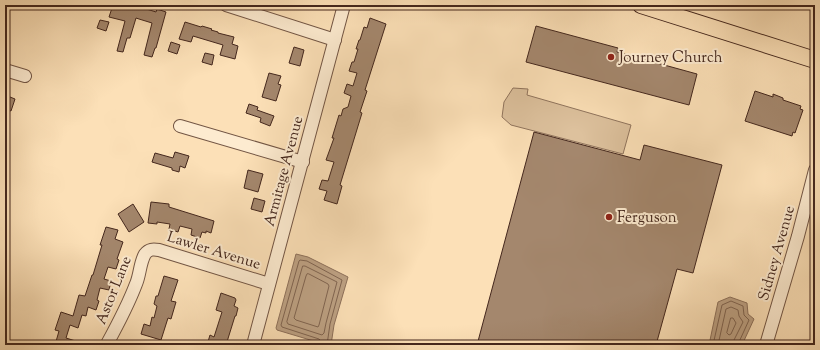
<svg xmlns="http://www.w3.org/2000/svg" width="820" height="350" viewBox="0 0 820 350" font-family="'Sorts Mill Goudy',serif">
<rect width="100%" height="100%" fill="#fce0b7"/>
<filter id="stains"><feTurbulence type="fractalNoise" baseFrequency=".005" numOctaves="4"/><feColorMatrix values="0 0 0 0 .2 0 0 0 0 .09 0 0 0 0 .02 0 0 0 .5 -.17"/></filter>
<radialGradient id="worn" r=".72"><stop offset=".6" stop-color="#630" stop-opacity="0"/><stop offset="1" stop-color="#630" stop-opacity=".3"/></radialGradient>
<polygon fill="#ddc19d" stroke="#90745d" points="513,88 528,89 527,95 631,125 623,154 511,125 502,117 504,102"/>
<g fill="#bda183" stroke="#8d705a">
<polygon points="296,254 308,257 348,277 334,325 331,345 317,345 317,342 277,330 276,328"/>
<polygon points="730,297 747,303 748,314 754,319 742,345 709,345 718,302"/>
</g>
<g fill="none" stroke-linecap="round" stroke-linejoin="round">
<g stroke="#806450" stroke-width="1">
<polygon points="303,266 305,266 337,282 326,323 324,333 322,335 288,324 287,322"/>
<polygon points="309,274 328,284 329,286 319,325 318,327 296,320 294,318 306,276 307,274"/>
<polygon points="731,318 733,318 736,323 731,334 729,335 727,333"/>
<polyline points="321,345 321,341 319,339 282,327 281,325 299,261 300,260 307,261 342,280 330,324 327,345"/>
<polyline points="713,345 722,305 731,301 743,306 744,315 749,320 739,342 739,345"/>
<polyline points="718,345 726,309 731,307 738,310 739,316 743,322 734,340 734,345"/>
</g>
</g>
<g fill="#a4876d" stroke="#44271d">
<polygon points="113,5 134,5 156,12 157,9 166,12 156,48 155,48 152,57 144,55 152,23 139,19 136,18 130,38 127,38 123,52 117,51 125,21 109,17"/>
<polygon points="370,18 386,24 365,90 367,91 360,112 362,113 340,185 342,186 337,204 324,200 327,191 319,189 322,180 328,181 334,162 326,160 334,138 332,138 339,115 341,116 343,109 348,107 351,96 344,93 347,84 353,86 357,73 349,71 352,62 354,62 358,49 356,49 359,40 360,40 364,27 367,28"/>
<polygon points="100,20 109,22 106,31 97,28"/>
<polygon points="185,22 201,27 202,26 212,29 211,30 218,32 218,33 234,37 232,44 238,46 235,59 220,55 223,45 193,36 191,42 179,39"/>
<polygon points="536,26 618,48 617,52 697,74 689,105 526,62"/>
<polygon points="171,42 180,45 177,54 168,51"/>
<polygon points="294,47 304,50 300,66 289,63"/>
<polygon points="205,53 214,55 212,65 202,62"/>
<polygon points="269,73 281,76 278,84 281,85 276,101 262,97"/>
<polygon points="755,91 773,97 773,94 783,98 783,100 801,106 800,109 803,110 795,133 793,132 792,136 745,121"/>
<polygon points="5,95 15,99 11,111 5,109"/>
<polygon points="249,104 258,107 257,110 274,116 270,126 260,122 261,118 246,113"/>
<polygon points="534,132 640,160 644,145 722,165 693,273 677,269 656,345 477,345"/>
<polygon points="175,152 189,156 185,168 180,166 179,172 172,170 172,168 152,162 155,153 173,158"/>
<polygon points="248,170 263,174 258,192 244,188"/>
<polygon points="254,198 265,201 262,212 251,209"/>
<polygon points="151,202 169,204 169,207 214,221 211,233 206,231 206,233 202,232 200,238 191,235 192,229 180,226 178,232 169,229 170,224 157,222 157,224 148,223"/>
<polygon points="133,204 144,222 129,232 118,214"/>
<polygon points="106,227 118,230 115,239 123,242 117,259 119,260 116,269 108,267 104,279 111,281 109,290 100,288 97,300 99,301 96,310 88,307 86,316 82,315 78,328 70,325 66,338 82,343 82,345 55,345 59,331 55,330 61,312 73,316 79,295 85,296 92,275 93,275 102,245 100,245"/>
<polygon points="164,276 178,280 171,301 176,302 171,319 168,318 161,340 141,334 144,324 150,326 152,317 154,318 157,306 154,304 156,296 158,296"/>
<polygon points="221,293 235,298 236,300 234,306 238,308 236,316 235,316 226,345 207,345 210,335 214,337 222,312 216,310"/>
</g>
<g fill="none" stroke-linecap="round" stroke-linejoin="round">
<g stroke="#725544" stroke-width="14">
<g id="minor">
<polyline points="226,5 335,40"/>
<polyline points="5,70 25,76"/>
<polyline points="180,126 303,162"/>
<path d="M107,344C118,324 128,305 136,284C140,275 140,262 145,254C149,249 153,249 159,250L269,284"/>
<polyline points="253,345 344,5"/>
<polyline points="766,345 798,236 815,170"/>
</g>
</g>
<g stroke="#44271d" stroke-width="18">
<polyline id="major" points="641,5 815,60"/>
</g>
<use href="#minor" stroke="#fdebd0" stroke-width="12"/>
<use href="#major" stroke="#fce0b7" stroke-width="16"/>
</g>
<g fill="#8f2418" stroke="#fdebd0" stroke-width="1.5">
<circle cx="611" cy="57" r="4"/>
<circle cx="609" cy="217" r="4"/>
</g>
<g text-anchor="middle" stroke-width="4" stroke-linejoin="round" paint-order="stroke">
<g font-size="15" fill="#44271d" stroke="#fdebd0" text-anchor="start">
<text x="619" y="62">Journey Church</text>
<text x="617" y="222">Ferguson</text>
</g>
<g font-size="15" fill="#44271d" stroke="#fdebd0">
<text transform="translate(283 171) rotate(-75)" y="5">Armitage Avenue</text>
<text transform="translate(214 250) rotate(17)" y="5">Lawler Avenue</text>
<text transform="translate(776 253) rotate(-74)" y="5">Sidney Avenue</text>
<text transform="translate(113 290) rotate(-68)" y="5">Astor Lane</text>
</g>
</g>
<rect width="820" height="350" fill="none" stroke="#fce0b7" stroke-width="20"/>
<rect x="6" y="6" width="808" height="338" fill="none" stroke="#44271d" stroke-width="2"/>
<rect x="10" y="10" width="800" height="330" fill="none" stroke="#44271d"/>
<rect width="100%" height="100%" filter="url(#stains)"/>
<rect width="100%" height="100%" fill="url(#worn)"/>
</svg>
